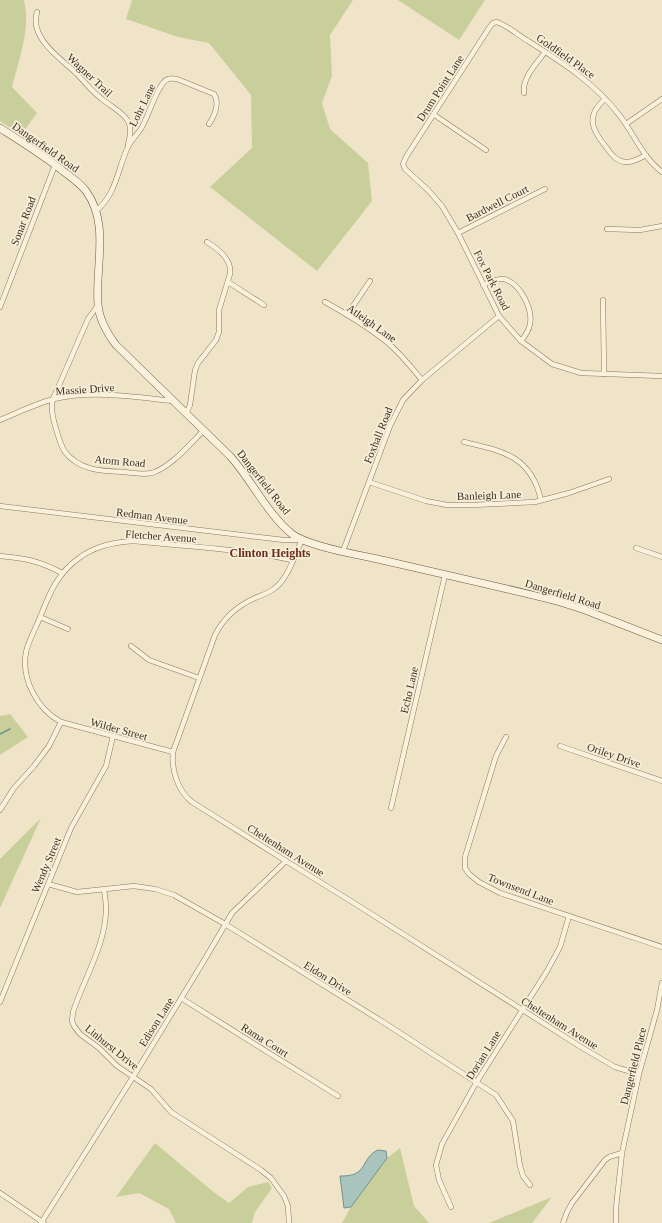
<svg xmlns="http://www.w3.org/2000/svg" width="662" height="1223" viewBox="0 0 662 1223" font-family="Georgia,serif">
<rect width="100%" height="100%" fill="#f0e4c8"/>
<g fill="#c9cf9b">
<path d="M0,0H24C31,28 19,60 12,87L37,113L21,135L0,121Z"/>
<polygon points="132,0 353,0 330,35 332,76 322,103 330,129 368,163 372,201 317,271 210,187 252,148 251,95 209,43 178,37 126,19"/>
<polygon points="398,0 485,0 459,40"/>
<polygon points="10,714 28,737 0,755 0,716"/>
<polygon points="41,818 0,908 0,859"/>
<polygon points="155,1143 211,1190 229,1203 248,1187 268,1182 272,1188 255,1212 252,1223 176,1223 169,1209 139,1193 116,1197"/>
<polygon points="400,1148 414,1206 429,1223 342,1223 351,1207 387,1158"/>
<polygon points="552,1197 532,1223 489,1223"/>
</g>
<path fill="#a9c4bc" stroke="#6f938a" d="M378,1150L386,1151L387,1158L351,1207L344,1208L340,1176C369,1177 360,1158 378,1150Z"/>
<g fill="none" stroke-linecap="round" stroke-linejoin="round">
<polyline stroke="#6f938a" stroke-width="1.5" points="0,734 10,729"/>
<g stroke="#8d765c" stroke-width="5.5">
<g id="street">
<path d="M37,12C29,38 60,58 76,73C85,82 92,92 102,99C110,106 123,112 128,121C132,128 130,137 128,145"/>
<path d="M524,93C522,78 536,64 545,52"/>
<path d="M605,99C585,116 592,130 606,147C611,154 616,161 625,162C633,163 640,158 646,155"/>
<polyline points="433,114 486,150"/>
<polyline points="626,124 662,99"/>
<path d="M662,172C643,158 634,134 620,116C595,83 563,63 528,41C518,35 508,26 497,22L493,23L489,28L406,157L403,164L405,169L428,190L442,206L458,233L499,316L521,341L552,364L581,373L662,376"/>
<path d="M96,211C116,194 117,172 127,149C130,141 138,134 142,127C149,114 155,93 163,83C167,78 171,78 177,79L214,94C220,104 215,115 209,124"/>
<polyline points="607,229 640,230 662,226"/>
<polyline points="458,233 545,189"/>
<polyline points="228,282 264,305"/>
<path d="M483,285C489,282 497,278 504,279C520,283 533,309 530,324C529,331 525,336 521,341"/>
<polyline points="603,300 604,374"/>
<path d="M325,302C345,313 365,325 383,339C398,350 410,366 422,380"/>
<path d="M98,305L88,319L53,399C50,410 54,422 57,432C59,439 61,446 65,452C80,471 103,471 124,472C133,473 143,475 152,473C171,467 190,444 204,430"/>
<polyline points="0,307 55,165"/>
<polyline points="347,315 370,281"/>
<path d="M186,414L190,405L195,370L198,363L216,340L219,332V310L230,274C232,259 218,249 207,242"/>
<path d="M0,420C17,413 37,403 54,399C94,390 134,397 174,401"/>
<path d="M464,442C503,451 531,456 541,500"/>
<polyline points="369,482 426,501 447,505 473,505 535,502 569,493 609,479"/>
<path d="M0,506L284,540H302C294,556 289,577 275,588C269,593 262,595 255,598C237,606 224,617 215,635L173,752C171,770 178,791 192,802L286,861L354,903L581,1047L615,1067L639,1074"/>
<polyline points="636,548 662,557"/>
<polyline points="343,551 390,426 403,400 422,380 499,316"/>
<path d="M0,556C24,558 40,561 62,573"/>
<polyline points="40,617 68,629"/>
<polyline points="131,646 149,660 199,678"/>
<polyline points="506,737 496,756 465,857 465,868 469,874 479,882 500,893 662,947"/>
<polyline points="560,746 662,781"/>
<path d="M173,752L61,722C37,709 21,679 26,652C29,639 36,628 41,615C50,592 58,573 79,558C95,546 114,542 133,541C186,546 240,549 292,560"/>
<polyline points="391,808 445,575"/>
<polyline points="0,810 14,788 34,766 49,746 61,722"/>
<polyline points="48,884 77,892 134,886 155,889 174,895 225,924 383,1022 496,1095 513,1121 520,1166 523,1176 530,1185"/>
<path d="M104,890C105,896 106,902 106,908C106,945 84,978 73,1012L72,1021L74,1026L80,1034L99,1048L117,1066L151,1089L171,1112L261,1170L271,1178L284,1196L288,1206L289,1223"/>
<polyline points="181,998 338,1096"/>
<polyline points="0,1002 71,828 106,766 113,736"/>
<polyline points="0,1193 44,1223"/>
<polyline points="451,1207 439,1180 436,1165 442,1144 476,1083 547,971 560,947 569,916"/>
<polyline points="41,1223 133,1077 205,959 232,913 286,861"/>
<polyline points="563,1223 567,1212 572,1203 605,1160 609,1157 622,1153 639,1074 657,1010 662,983"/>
<polyline points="616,1223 616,1208 622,1153"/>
</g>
</g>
<g stroke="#6f573f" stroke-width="8">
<path id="secondary" d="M0,128C22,142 43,155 63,171C71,177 80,183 86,191C110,224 95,266 98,304C99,320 107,333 116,345L230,456C251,479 268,515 292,534C308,546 353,554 373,558C434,572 496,586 557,601L585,610L662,640"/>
</g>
<use href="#street" stroke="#faf1dc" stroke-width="4.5"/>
<use href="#secondary" stroke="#faf1dc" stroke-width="7"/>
</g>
<g text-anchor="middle" stroke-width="3.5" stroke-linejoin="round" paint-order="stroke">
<g font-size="11" fill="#3d2e20" stroke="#f7eed8">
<text transform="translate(566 56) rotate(35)" y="4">Goldfield Place</text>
<text transform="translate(90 75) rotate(43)" y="4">Wagner Trail</text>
<text transform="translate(440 88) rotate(-57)" y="4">Drum Point Lane</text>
<text transform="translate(142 105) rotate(-64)" y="4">Lohr Lane</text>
<text transform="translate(46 147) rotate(35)" y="4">Dangerfield Road</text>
<text transform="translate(497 203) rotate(-27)" y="4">Bardwell Court</text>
<text transform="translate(23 221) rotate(-69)" y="4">Sonar Road</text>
<text transform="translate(492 280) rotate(63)" y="4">Fox Park Road</text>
<text transform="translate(372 323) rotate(35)" y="4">Atleigh Lane</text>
<text transform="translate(85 389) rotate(-4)" y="4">Massie Drive</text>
<text transform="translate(378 435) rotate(-68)" y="4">Foxhall Road</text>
<text transform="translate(120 461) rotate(5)" y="4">Atom Road</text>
<text transform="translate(264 482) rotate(52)" y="4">Dangerfield Road</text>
<text transform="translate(489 495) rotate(-2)" y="4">Banleigh Lane</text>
<text transform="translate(152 516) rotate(7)" y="4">Redman Avenue</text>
<text transform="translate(161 536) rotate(4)" y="4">Fletcher Avenue</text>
<text transform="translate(563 594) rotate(17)" y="4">Dangerfield Road</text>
<text transform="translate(409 690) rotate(-77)" y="4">Echo Lane</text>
<text transform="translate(119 729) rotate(15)" y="4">Wilder Street</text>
<text transform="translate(614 755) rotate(19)" y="4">Oriley Drive</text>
<text transform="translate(286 850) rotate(32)" y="4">Cheltenham Avenue</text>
<text transform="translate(46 865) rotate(-67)" y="4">Wendy Street</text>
<text transform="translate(521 889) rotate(21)" y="4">Townsend Lane</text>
<text transform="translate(328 978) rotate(32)" y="4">Eldon Drive</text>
<text transform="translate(156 1022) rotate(-58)" y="4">Edison Lane</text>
<text transform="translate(560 1023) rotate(32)" y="4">Cheltenham Avenue</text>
<text transform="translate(265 1040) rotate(32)" y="4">Rama Court</text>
<text transform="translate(112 1047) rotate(39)" y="4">Linhurst Drive</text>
<text transform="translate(483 1055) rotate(-58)" y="4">Dorian Lane</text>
<text transform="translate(633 1066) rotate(-76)" y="4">Dangerfield Place</text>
</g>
<g font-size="12" font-weight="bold" fill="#6b2e1e" stroke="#f7eed8">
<text x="270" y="557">Clinton Heights</text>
</g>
</g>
</svg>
